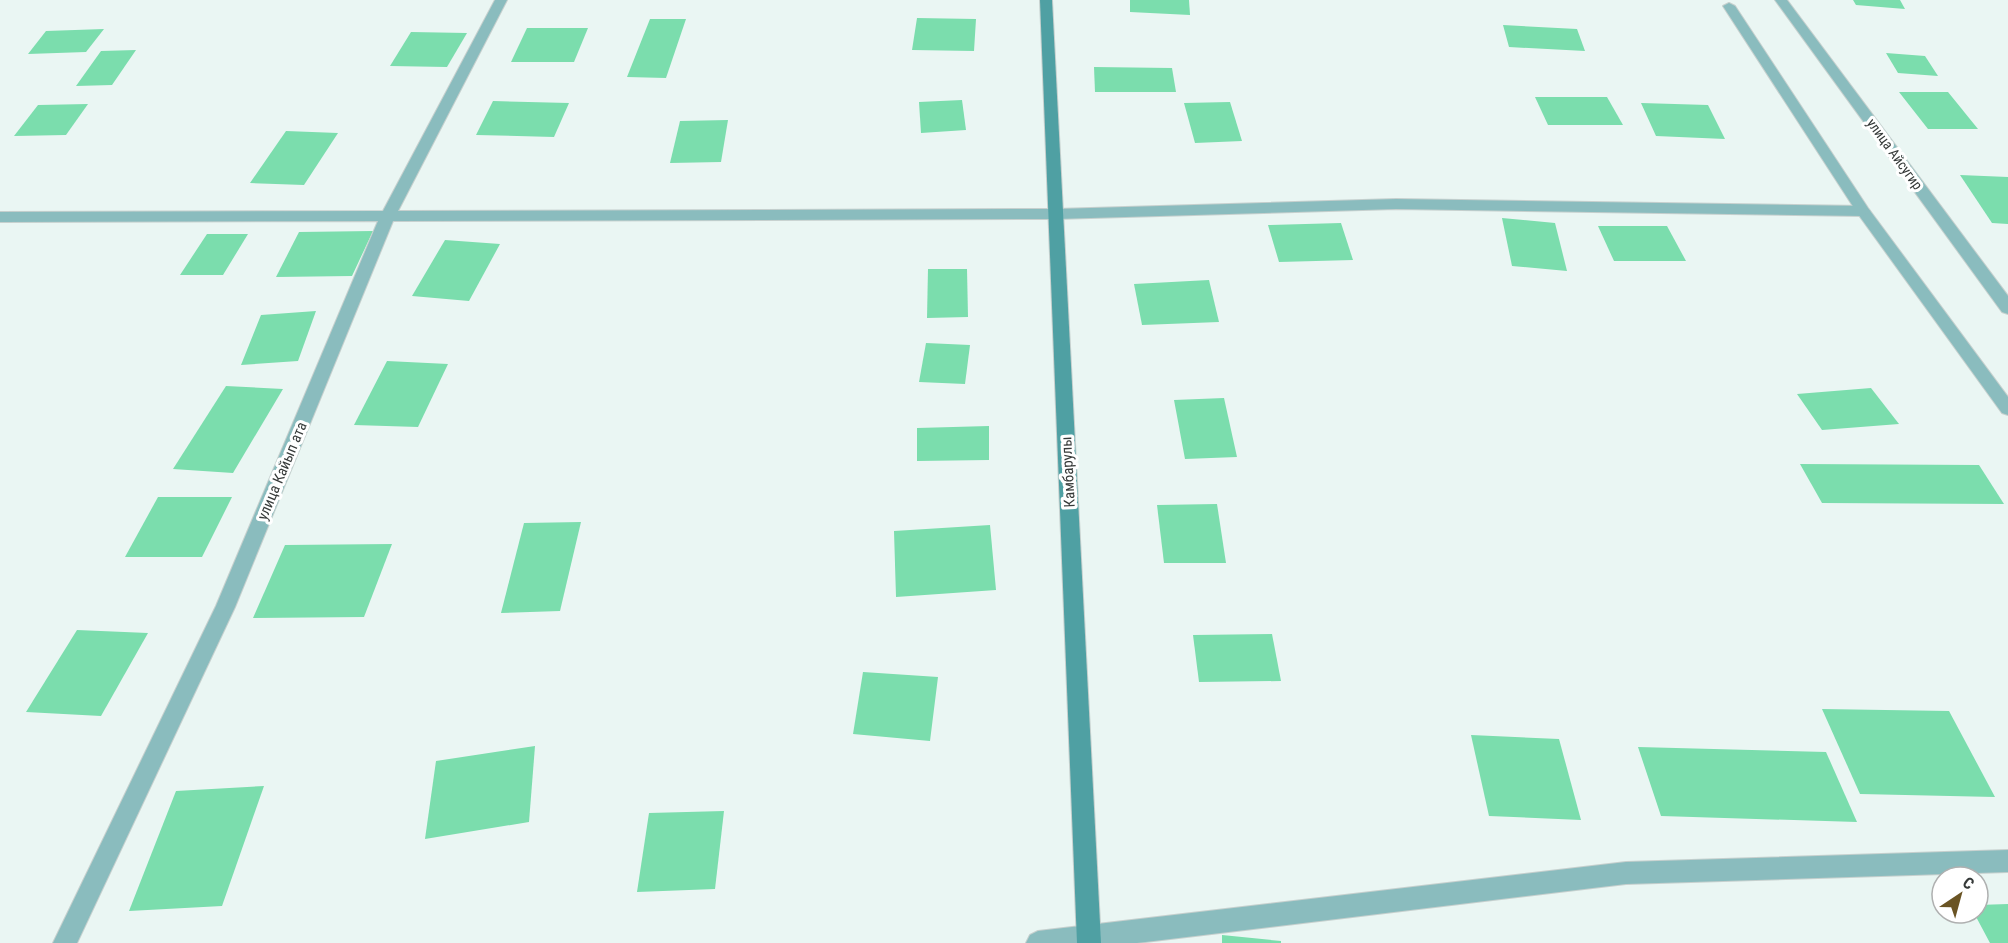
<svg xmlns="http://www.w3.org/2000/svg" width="2008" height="943" viewBox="0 0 2008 943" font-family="'Roboto Condensed',sans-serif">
<rect width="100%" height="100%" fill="#eaf6f3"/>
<g fill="#7bddad">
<polygon points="1130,0 1189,0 1190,15 1130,12"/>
<polygon points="1853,0 1900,0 1905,9 1856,5"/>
<polygon points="917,18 976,19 974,51 912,50"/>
<polygon points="650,19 686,19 666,78 627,77"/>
<polygon points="1503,25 1577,29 1585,51 1509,47"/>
<polygon points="527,28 588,28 574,62 511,62"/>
<polygon points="104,29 86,52 28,54 46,31"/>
<polygon points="411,32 467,33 447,67 390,66"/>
<polygon points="136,50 112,85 76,86 101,51"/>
<polygon points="1886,53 1925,56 1938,76 1898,73"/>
<polygon points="1094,67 1172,68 1176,92 1095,92"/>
<polygon points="1899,92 1948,92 1978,129 1928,129"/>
<polygon points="1535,97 1607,97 1623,125 1548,125"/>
<polygon points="962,100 966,130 921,133 919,102"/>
<polygon points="493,101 569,103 554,137 476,135"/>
<polygon points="1230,102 1242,141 1195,143 1184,103"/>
<polygon points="1641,103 1708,105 1725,139 1656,136"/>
<polygon points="88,104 66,135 14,136 38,105"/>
<polygon points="728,120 721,162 670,163 680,121"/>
<polygon points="286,131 338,133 304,185 250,183"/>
<polygon points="1960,175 2008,177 2008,224 1992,223"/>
<polygon points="1502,218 1555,223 1567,271 1512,266"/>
<polygon points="1341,223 1353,260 1279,262 1268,225"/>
<polygon points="1598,226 1667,226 1686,261 1614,261"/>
<polygon points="373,231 352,276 276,277 299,232"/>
<polygon points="207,234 248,234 223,275 180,275"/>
<polygon points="445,240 500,244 469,301 412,296"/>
<polygon points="928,269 967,269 968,317 927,318"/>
<polygon points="1209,280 1219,322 1142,325 1134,284"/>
<polygon points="316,311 298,361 241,365 261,315"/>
<polygon points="926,343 970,345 965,384 919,382"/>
<polygon points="387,361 448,364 418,427 354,425"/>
<polygon points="226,386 283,389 233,473 173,469"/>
<polygon points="1871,388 1899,424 1822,430 1797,394"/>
<polygon points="1224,398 1237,457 1185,459 1174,400"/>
<polygon points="989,426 989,460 917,461 917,428"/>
<polygon points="1800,464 1979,465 2004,504 1822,503"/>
<polygon points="158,497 232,497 202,557 125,557"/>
<polygon points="1217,504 1226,563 1164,563 1157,505"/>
<polygon points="581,522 560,611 501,613 524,523"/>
<polygon points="990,525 996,590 896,597 894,531"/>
<polygon points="392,544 364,617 253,618 285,545"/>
<polygon points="77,630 148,633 101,716 26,712"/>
<polygon points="1272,634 1281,681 1199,682 1193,635"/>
<polygon points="863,672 938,677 930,741 853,734"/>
<polygon points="1822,709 1949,711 1995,797 1860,794"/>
<polygon points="1471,735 1559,739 1581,820 1489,816"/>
<polygon points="535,746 529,822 425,839 436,761"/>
<polygon points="1638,747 1826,752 1857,822 1661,816"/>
<polygon points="264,786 222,906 129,911 176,791"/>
<polygon points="724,811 715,889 637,892 649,813"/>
<polygon points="2008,904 2008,943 1990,943 1974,913 1978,913 1978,905"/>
<polygon points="1222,935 1281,941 1281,943 1222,943"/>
</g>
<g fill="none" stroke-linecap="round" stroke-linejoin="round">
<g stroke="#c6d0ce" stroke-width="2">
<polygon id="lane" points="1729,3 1735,6 1868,208 2008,397 2008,415 2002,413 1858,214 1723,6"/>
</g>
<g stroke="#c6d0ce" stroke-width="2">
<g id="street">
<polygon points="495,0 507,0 398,211 1056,209 1396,199 1863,206 1870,211 1863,216 1396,209 1056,219 393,221 235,607 77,943 53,943 216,606 378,221 0,222 0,212 383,211"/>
<polygon points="1775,0 1787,0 2008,296 2008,314 2002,312"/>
<polygon points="2008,850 2008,872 1626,884 1137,943 1026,943 1030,935 1038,931 1626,862"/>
</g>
</g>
<g stroke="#c6d0ce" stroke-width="2">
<polygon id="secondary" points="1040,0 1052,0 1101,943 1077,943"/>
</g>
<use href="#lane" fill="#8abcbe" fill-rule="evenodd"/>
<use href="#street" fill="#8abcbe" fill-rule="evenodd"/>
<use href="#secondary" fill="#4fa0a3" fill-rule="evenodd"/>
</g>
<g text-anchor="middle" stroke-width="6" stroke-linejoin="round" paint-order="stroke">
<g font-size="14" fill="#363a39" stroke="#fff">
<text transform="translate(1895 154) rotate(54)" y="5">улица Айсугир</text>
</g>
<g font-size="15" fill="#363a39" stroke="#fff">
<text transform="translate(282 471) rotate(-67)" y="5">улица Кайып ата</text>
<text transform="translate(1068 472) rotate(-93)" y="5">Камбарулы</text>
</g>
</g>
<g transform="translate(1960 895) rotate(36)"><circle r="28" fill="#ffffff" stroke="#afb0b0" stroke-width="1.5"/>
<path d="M0-4.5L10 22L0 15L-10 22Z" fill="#6a5424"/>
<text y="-9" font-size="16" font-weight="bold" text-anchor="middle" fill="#363a39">С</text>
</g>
</svg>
